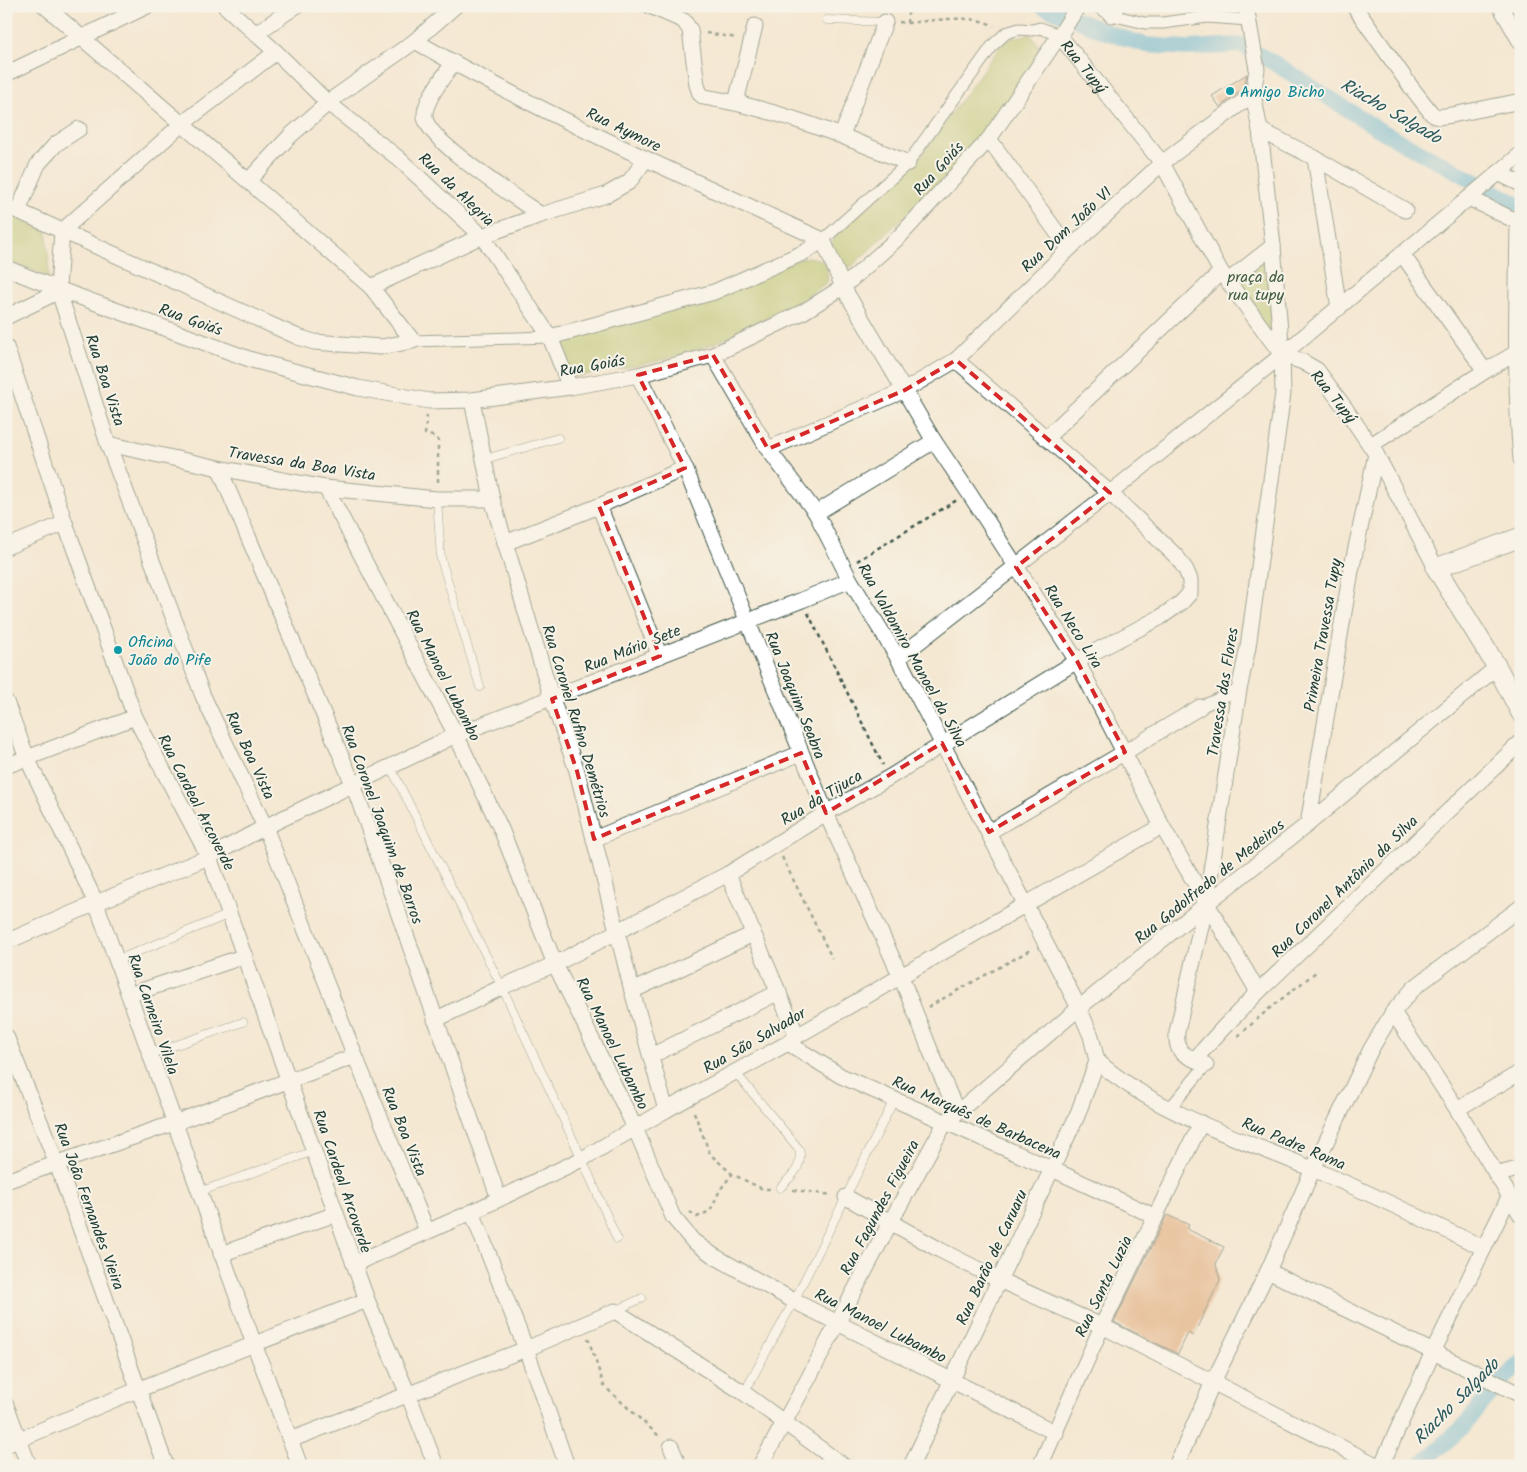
<svg xmlns="http://www.w3.org/2000/svg" width="1527" height="1472" viewBox="0 0 1527 1472" font-family="Kalam,sans-serif">
<rect width="100%" height="100%" fill="#f7f3e8"/>
<filter id="ink" filterUnits="userSpaceOnUse"><feTurbulence type="fractalNoise" baseFrequency=".02" numOctaves="2"/><feDisplacementMap in="SourceGraphic" scale="10" xChannelSelector="R" yChannelSelector="G"/><feConvolveMatrix kernelMatrix="1 2 1 2 8 2 1 2 1" color-interpolation-filters="sRGB"/></filter>
<filter id="wash" filterUnits="userSpaceOnUse"><feTurbulence type="fractalNoise" baseFrequency=".0096" numOctaves="4" result="noise"/><feDisplacementMap in="SourceGraphic" scale="20" xChannelSelector="R" yChannelSelector="G"/><feGaussianBlur stdDeviation="1.12" result="paint"/><feColorMatrix in="noise" values="0 0 0 0 0 0 0 0 0 0 0 0 0 0 0 0 0 1.4 0 .05"/><feComposite in="paint" operator="in"/></filter>
<g filter="url(#wash)">
<rect width="100%" height="100%" fill="#f4e8d2"/>
<g fill="#afc164" stroke="#677f4c">
<polygon points="1030,34 1036,41 1041,57 979,142 947,176 852,266 846,268 840,261 832,243 836,235 916,163 1000,46 1012,38"/>
<polygon points="6,213 47,231 49,277 6,260"/>
<polygon points="1273,246 1282,355 1228,281"/>
<path d="M807,257C825,259 829,264 827,282C808,298 787,308 765,319C745,329 726,339 705,347C666,362 616,369 574,377L566,373L559,348L564,342Z"/>
</g>
<g fill="none" stroke-linecap="round" stroke-linejoin="round">
<g stroke="#5ab3d7" stroke-width="16">
<polyline points="1042,6 1109,33 1146,45 1187,48 1241,45 1276,64 1378,129 1521,206"/>
<polyline points="1419,1466 1464,1426 1480,1406 1517,1365 1521,1363"/>
</g>
</g>
<g id="blocks">
<g fill="#db9a65">
<polygon points="1247,74 1244,88 1220,107 1212,96"/>
<polygon points="1167,1215 1189,1225 1187,1229 1224,1247 1216,1264 1220,1280 1193,1336 1188,1333 1178,1354 1114,1322"/>
</g>
</g>
</g>
<g filter="url(#ink)">
<use href="#blocks" fill-opacity="0" stroke="#3f574c" stroke-width="1"/>
<g fill="none" stroke-linecap="round" stroke-linejoin="round">
<g stroke="#3f574c" stroke-width="9">
<g id="service">
<polyline points="827,20 885,22"/>
<polyline points="485,459 558,438"/>
<polyline points="437,499 441,559 480,687"/>
<polyline points="390,766 502,987 582,1159 617,1239"/>
<polyline points="117,960 230,914"/>
<polyline points="150,1054 243,1022"/>
<path d="M735,1072L799,1149C804,1167 792,1175 780,1188"/>
<polyline points="199,1192 314,1151"/>
<polyline points="615,1311 642,1298"/>
<polyline points="744,1393 794,1301 894,1100"/>
</g>
</g>
<g stroke="#3f574c" stroke-width="13">
<g id="pedestrian">
<polyline points="1096,6 1111,15 1145,23 1163,23 1207,17 1248,20"/>
<polyline points="823,240 908,163 993,45 1006,33 1019,29 1032,30 1040,28 1059,35"/>
<polyline points="413,341 550,337"/>
<polyline points="1200,707 1239,690"/>
<polyline points="1170,1108 1206,1065"/>
</g>
</g>
<g stroke="#3f574c" stroke-width="17">
<g id="minor">
<polyline points="225,6 276,52 328,103 398,158 482,236 550,337 570,387"/>
<path d="M650,6L684,21L690,30L697,85L700,94L704,97C774,108 842,135 908,163"/>
<polyline points="1354,6 1411,87 1432,114 1438,117 1452,115 1521,101"/>
<polyline points="1500,6 1521,43"/>
<polyline points="1111,15 1117,6"/>
<polyline points="255,34 296,6"/>
<path id="s1" d="M1059,35L1162,163L1221,272L1282,355L1303,362L1317,370L1345,408L1376,454L1436,568"/>
<path d="M415,41C546,116 685,177 823,240"/>
<polyline points="276,52 182,124 62,231 58,289 108,444 203,696 265,827 355,1056 427,1231"/>
<path d="M453,63C445,75 423,102 425,117C427,141 518,199 541,215"/>
<polyline points="6,74 147,6"/>
<polyline points="736,102 755,26"/>
<polyline points="1260,130 1315,158 1405,210"/>
<polyline points="842,135 885,22"/>
<polyline points="989,139 1069,249"/>
<polyline points="1315,158 1339,308"/>
<polyline points="1498,173 1521,184"/>
<polyline points="249,180 291,135 334,98 415,41 455,6"/>
<polyline points="1469,198 1518,222 1521,225"/>
<polyline points="6,207 18,211 298,337 314,342 381,347 413,341 371,287 45,6"/>
<polyline points="18,211 38,164 56,144 79,129"/>
<path d="M1518,222C1517,301 1514,380 1521,459"/>
<polyline points="823,240 843,287 934,441 969,493 1077,661 1162,826 1258,992"/>
<polyline points="1402,254 1485,371"/>
<polyline points="6,268 58,289 252,360 358,388 429,401 472,400 570,387 638,375 713,355 803,312 843,287 900,236 989,139 1065,27 1078,6"/>
<polyline points="1228,281 1273,246"/>
<polyline points="371,287 482,236 541,215 606,195 629,182 646,159"/>
<polyline points="6,317 49,296 58,289"/>
<polyline points="550,337 714,292 805,252 823,240"/>
<polyline points="6,347 65,523 135,717 209,857 354,1264 367,1300 408,1394 436,1466"/>
<polyline points="713,355 768,449 816,513 850,580 898,658 1079,1008 1091,1036 1097,1061 1077,1116 911,1466"/>
<polyline points="638,375 685,468 826,813 901,977 931,1052 957,1112"/>
<polyline points="472,400 492,499 552,699 577,771 632,991 666,1110"/>
<polyline points="1046,438 1221,272"/>
<polyline points="108,444 219,468 326,488 437,499 492,499"/>
<polyline points="1371,445 1485,371 1516,353"/>
<polyline points="768,449 905,390 956,360 1069,249 1162,163 1253,94"/>
<polyline points="219,468 353,784 499,1199"/>
<polyline points="326,488 456,735 501,829 555,964 635,1128 673,1217 693,1241 714,1256 794,1301 1056,1433"/>
<polyline points="599,506 660,656"/>
<polyline points="816,513 934,441"/>
<polyline points="505,543 599,506 685,468"/>
<polyline points="6,547 65,523"/>
<polyline points="898,658 1110,493 1282,355 1521,154"/>
<polyline points="6,702 27,758 96,903 254,1344 300,1466"/>
<polyline points="6,766 135,717"/>
<polyline points="1308,824 1351,571 1376,454"/>
<polyline points="989,832 1125,752 1200,707"/>
<polyline points="594,839 801,753"/>
<polyline points="728,874 797,1036"/>
<polyline points="6,942 96,903 209,857 265,827 456,735 802,600 850,580"/>
<polyline points="632,991 753,934"/>
<polyline points="129,995 245,956"/>
<polyline points="1393,1012 1457,1109 1521,1215"/>
<polyline points="435,1020 502,987 555,964 728,874 826,813 890,777 1077,661 1161,617 1182,602 1190,593 1190,580 1186,570 1177,557 1110,493 956,360"/>
<polyline points="6,1036 57,1164 166,1466"/>
<polyline points="788,1043 841,1076 1052,1169 1156,1217"/>
<polyline points="651,1056 779,992"/>
<polyline points="1195,1059 1224,1027 1258,992 1521,742"/>
<path d="M1097,1061C1157,1113 1238,1138 1310,1168C1369,1192 1426,1221 1484,1248"/>
<path d="M1206,1065C1187,1055 1175,1056 1177,1032L1206,904L1239,690L1248,647L1283,393L1282,355L1273,246L1260,130L1253,94L1257,69L1246,6"/>
<polyline points="1457,1109 1521,1072"/>
<polyline points="1496,1175 1521,1168"/>
<polyline points="6,1181 174,1123 355,1056"/>
<polyline points="846,1197 940,1250 999,1280 1102,1326 1378,1466"/>
<polyline points="472,1212 526,1349 567,1466"/>
<polyline points="221,1254 336,1214"/>
<polyline points="354,1264 472,1212 582,1159 666,1110 788,1043 797,1036 1162,826"/>
<polyline points="1268,1271 1521,1395"/>
<polyline points="6,1405 29,1466"/>
<polyline points="290,1440 526,1349 615,1311 744,1393 844,1466"/>
<polyline points="6,1445 137,1390 367,1300"/>
<polyline points="671,1447 679,1466"/>
<polyline points="760,1466 807,1381 890,1223 945,1123 1079,1008 1206,904 1308,824 1497,667"/>
<polyline points="1040,1466 1102,1326 1201,1123"/>
<polyline points="1176,1466 1213,1382 1268,1271 1313,1169 1371,1049 1393,1012 1415,987 1521,907"/>
<polyline points="1381,1466 1433,1352 1509,1197"/>
</g>
</g>
<g stroke="#3f574c" stroke-width="21">
<polyline id="tertiary" points="1521,537 1436,568 1497,667 1521,713"/>
</g>
<g stroke="#3f574c" stroke-width="2.5" stroke-dasharray="4 4" stroke-linecap="butt">
<polyline points="899,22 907,23 909,6"/>
<path d="M907,23C932,21 972,13 994,26"/>
<polyline points="706,33 737,38"/>
<polyline points="427,415 425,434 436,437 438,440 438,485"/>
<polyline points="857,561 957,500"/>
<polyline points="808,613 883,765"/>
<polyline points="782,857 832,958"/>
<polyline points="928,1007 1032,949"/>
<polyline points="1238,1036 1270,1008 1316,972"/>
<polyline points="694,1112 710,1154 732,1174 763,1189 771,1189"/>
<polyline points="793,1190 832,1195"/>
<polyline points="690,1212 697,1217 710,1211 720,1190 732,1174"/>
<polyline points="588,1338 604,1386 660,1437"/>
</g>
<use href="#service" stroke="#fff" stroke-width="8"/>
<use href="#pedestrian" stroke="#fff" stroke-width="11"/>
<use href="#minor" stroke="#fff" stroke-width="15"/>
<use href="#tertiary" stroke="#fff" stroke-width="19"/>
</g>
</g>
<path d="M0 0H1527V1472H0ZM713,355L768,449L905,390L956,360L1110,493L1016,567L1077,661L1125,752L989,832L942,743L826,813L801,753L594,839L577,771L552,699L660,656L599,506L685,468L638,375Z" fill="#f4e8d2" fill-opacity=".55" fill-rule="evenodd"/>
<path fill="none" stroke="#d62828" stroke-width="4" stroke-dasharray="10 6" stroke-linejoin="round" d="M713,355L768,449L905,390L956,360L1110,493L1016,567L1077,661L1125,752L989,832L942,743L826,813L801,753L594,839L577,771L552,699L660,656L599,506L685,468L638,375Z"/>
<g fill="#0f9aa8" stroke="#f7f3e8" stroke-width="2">
<circle cx="1230" cy="91" r="5"/>
<circle cx="118" cy="650" r="5"/>
</g>
<g text-anchor="middle" stroke-width="4" stroke-linejoin="round" paint-order="stroke">
<g font-size="16" fill="#1f3d34" stroke="#f7f3e8">
<text dy="6" stroke="none"><textPath href="#s1" startOffset="40">Rua Tupý</textPath></text>
<text transform="translate(624 129) rotate(26)" y="6">Rua Aymore</text>
<text transform="translate(938 168) rotate(-48)" y="6">Rua Goiás</text>
<text transform="translate(457 189) rotate(44)" y="6">Rua da Alegria</text>
<text transform="translate(1066 229) rotate(-43)" y="6">Rua Dom João VI</text>
<text transform="translate(191 319) rotate(20)" y="6">Rua Goiás</text>
<text transform="translate(592 365) rotate(-10)" y="6">Rua Goiás</text>
<text transform="translate(106 380) rotate(72)" y="6">Rua Boa Vista</text>
<text transform="translate(1334 396) rotate(51)" y="6">Rua Tupý</text>
<text transform="translate(302 463) rotate(9)" y="6">Travessa da Boa Vista</text>
<text transform="translate(1074 626) rotate(58)" y="6">Rua Neco Lira</text>
<text transform="translate(1322 635) rotate(-80)" y="6">Primeira Travessa Tupy</text>
<text transform="translate(632 648) rotate(-22)" y="6">Rua Mário Sete</text>
<text transform="translate(913 655) rotate(61)" y="6">Rua Valdomiro Manoel da Silva</text>
<text transform="translate(444 675) rotate(63)" y="6">Rua Manoel Lubambo</text>
<text transform="translate(1222 692) rotate(-81)" y="6">Travessa das Flores</text>
<text transform="translate(796 695) rotate(68)" y="6">Rua Joaquim Seabra</text>
<text transform="translate(577 721) rotate(73)" y="6">Rua Coronel Rufino Demétrios</text>
<text transform="translate(251 755) rotate(65)" y="6">Rua Boa Vista</text>
<text transform="translate(821 797) rotate(-31)" y="6">Rua da Tijuca</text>
<text transform="translate(197 802) rotate(63)" y="6">Rua Cardeal Arcoverde</text>
<text transform="translate(383 824) rotate(70)" y="6">Rua Coronel Joaquim de Barros</text>
<text transform="translate(1209 881) rotate(-39)" y="6">Rua Godolfredo de Medeiros</text>
<text transform="translate(1344 886) rotate(-44)" y="6">Rua Coronel Antônio da Silva</text>
<text transform="translate(154 1014) rotate(71)" y="6">Rua Carneiro Vilela</text>
<text transform="translate(754 1040) rotate(-30)" y="6">Rua São Salvador</text>
<text transform="translate(613 1043) rotate(64)" y="6">Rua Manoel Lubambo</text>
<text transform="translate(977 1117) rotate(24)" y="6">Rua Marquês de Barbacena</text>
<text transform="translate(405 1131) rotate(68)" y="6">Rua Boa Vista</text>
<text transform="translate(1294 1143) rotate(23)" y="6">Rua Padre Roma</text>
<text transform="translate(343 1181) rotate(71)" y="6">Rua Cardeal Arcoverde</text>
<text transform="translate(90 1206) rotate(70)" y="6">Rua João Fernandes Vieira</text>
<text transform="translate(879 1207) rotate(-62)" y="6">Rua Fagundes Figueira</text>
<text transform="translate(991 1257) rotate(-65)" y="6">Rua Barão de Caruaru</text>
<text transform="translate(1103 1286) rotate(-64)" y="6">Rua Santa Luzia</text>
<text transform="translate(881 1325) rotate(27)" y="6">Rua Manoel Lubambo</text>
</g>
<g font-size="16" fill="#0d838f" stroke="#f7f3e8" text-anchor="start">
<text x="1240" y="97">Amigo Bicho</text>
<text x="128" y="647">Oficina<tspan x="128" dy="18">João do Pife</tspan></text>
</g>
<g font-size="16" fill="#435e40" stroke="#f7f3e8">
<text x="1256" y="282">praça da<tspan x="1256" dy="18">rua tupy</tspan></text>
</g>
<g font-size="18" font-style="italic" fill="#2e5a5d" stroke="#f7f3e8">
<text transform="translate(1391 111) rotate(30)" y="6">Riacho Salgado</text>
<text transform="translate(1456 1401) rotate(-45)" y="6">Riacho Salgado</text>
</g>
</g>
<rect width="1527" height="1472" fill="none" stroke="#f7f3e8" stroke-width="25"/>
</svg>
